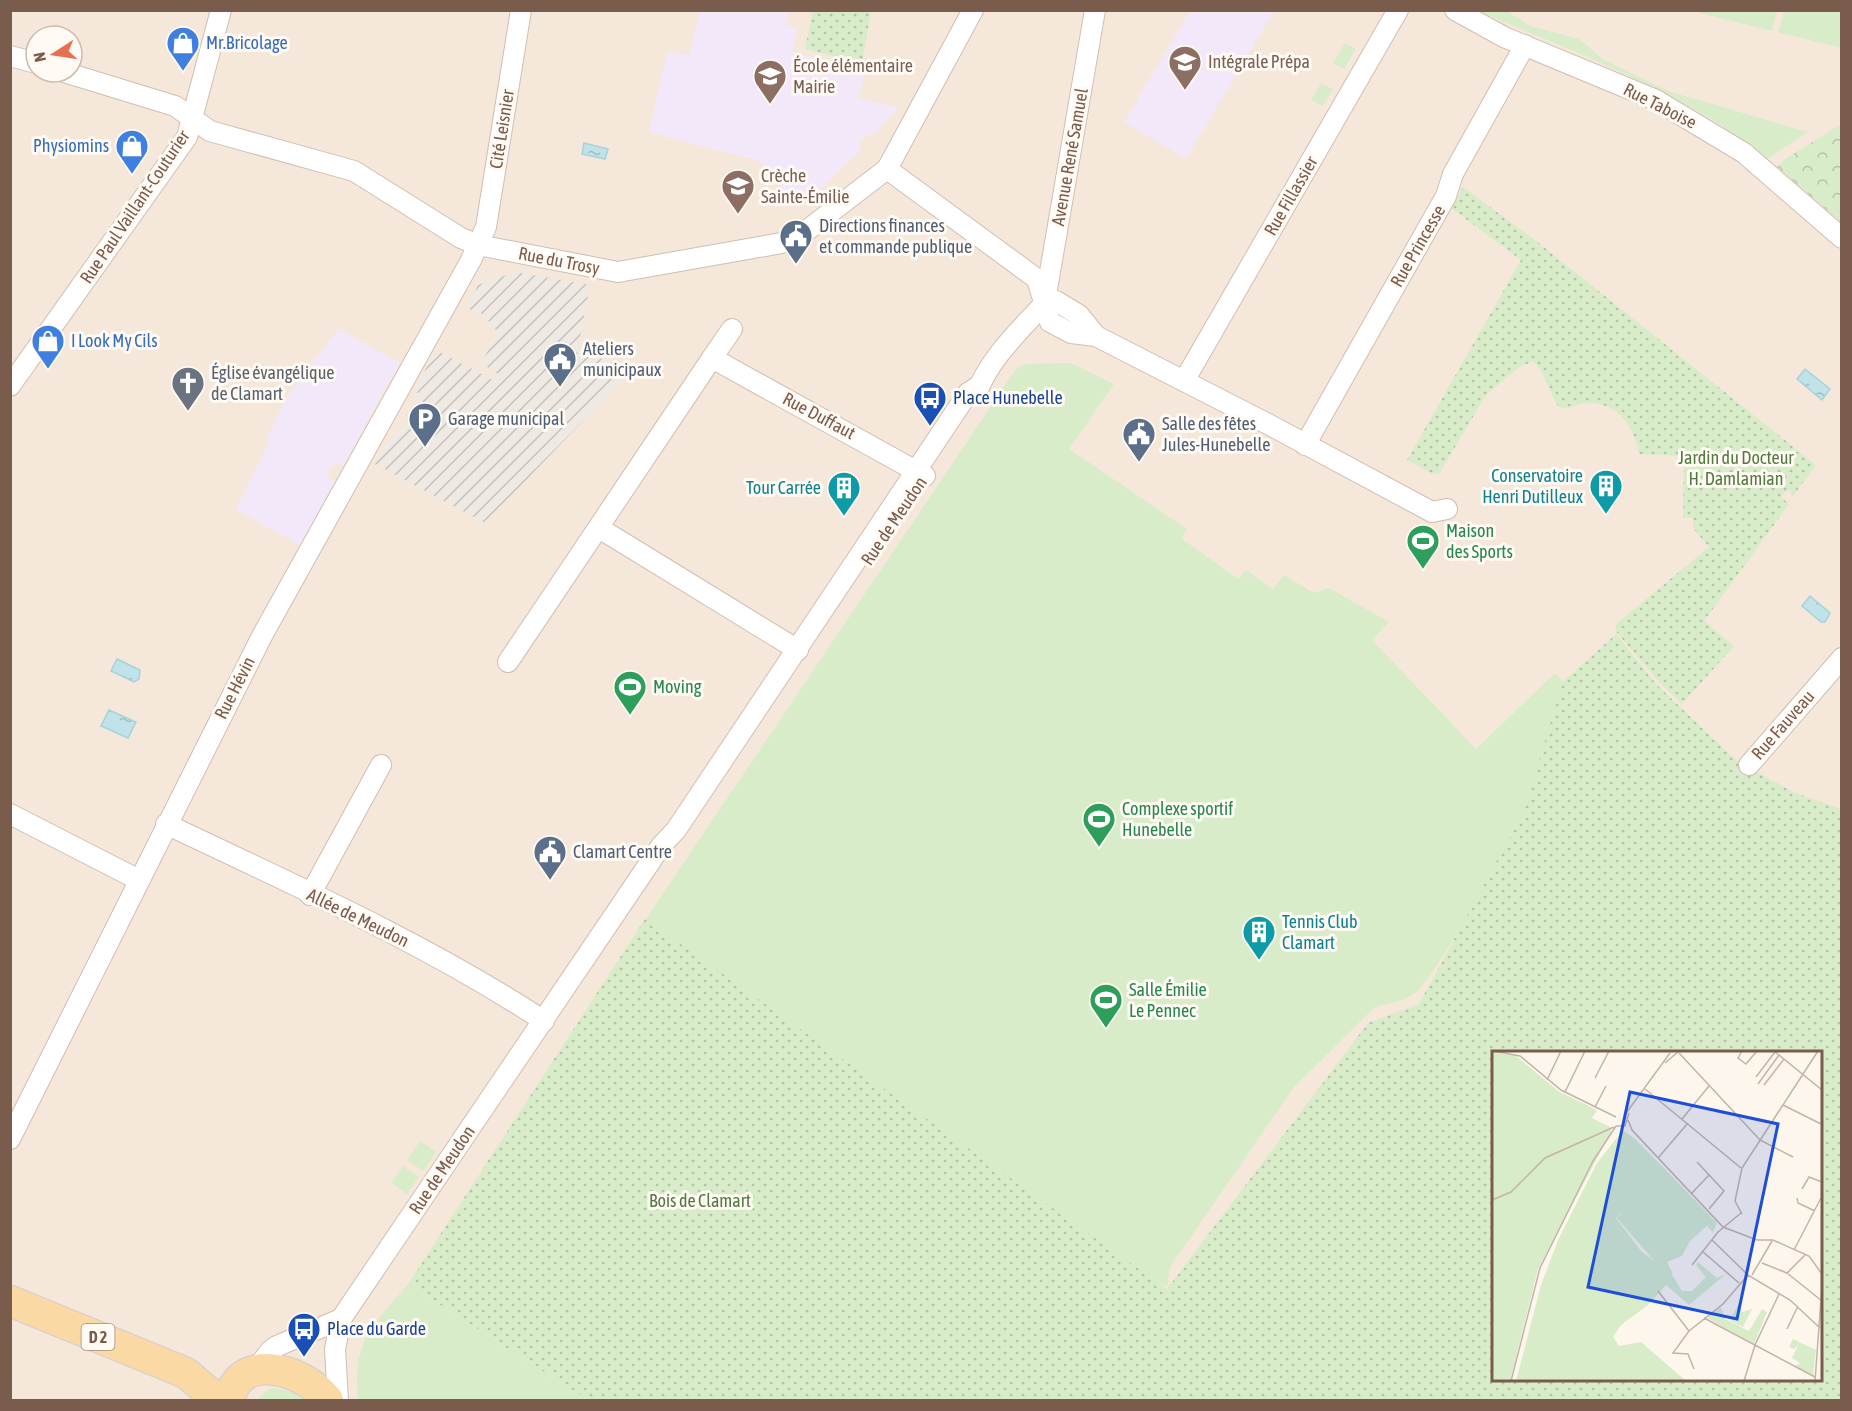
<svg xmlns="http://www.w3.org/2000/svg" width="1852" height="1411" viewBox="0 0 1852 1411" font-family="'Asap Condensed',sans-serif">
<defs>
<pattern id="industrial-furrows" width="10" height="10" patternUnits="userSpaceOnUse" patternTransform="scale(1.5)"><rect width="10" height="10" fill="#efe9e4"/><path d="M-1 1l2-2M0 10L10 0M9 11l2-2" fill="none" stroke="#c7c0bb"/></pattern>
<pattern id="forest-crowns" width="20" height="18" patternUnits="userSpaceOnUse" patternTransform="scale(1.5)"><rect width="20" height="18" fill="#d8ecc9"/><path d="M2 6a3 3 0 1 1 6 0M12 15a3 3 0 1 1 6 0" fill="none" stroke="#b4c2a5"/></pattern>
<pattern id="park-dots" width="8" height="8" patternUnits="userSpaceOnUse" patternTransform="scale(1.5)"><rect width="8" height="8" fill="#d8ecc9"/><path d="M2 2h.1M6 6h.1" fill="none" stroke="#b4c2a5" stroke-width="1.8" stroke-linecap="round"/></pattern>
<pattern id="water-ripples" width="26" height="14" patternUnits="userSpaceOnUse" patternTransform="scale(1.5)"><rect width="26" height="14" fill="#bfe3e8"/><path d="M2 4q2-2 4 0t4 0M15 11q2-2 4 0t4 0" fill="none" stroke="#a0bbbe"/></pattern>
</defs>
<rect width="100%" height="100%" fill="#fdf6ec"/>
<path fill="#f5e8da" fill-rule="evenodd" d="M11,11H1841V1400H11ZM36,36H72V72H36ZM1494,1052H1820V1380H1494Z"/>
<polygon fill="url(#industrial-furrows)" points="515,272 590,285 577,353 612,361 627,375 485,523 375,464 386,443 402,430 420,394 414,391 436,350 493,380 498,374 481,363 498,333 483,314 467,308 478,285"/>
<g fill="#f3e8fa">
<polygon points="700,11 790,11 786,26 797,28 792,52 866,72 858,98 898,108 874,134 867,135 859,142 860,151 806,203 795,191 788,196 760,161 649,132 667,52 689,55"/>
<polygon points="1190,11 1274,11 1186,159 1124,122"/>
<polygon points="338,329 400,362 343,466 335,462 327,476 335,481 300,545 236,509 269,442 266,440 285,400"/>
</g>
<g fill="#d8ecc9">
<polygon points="1701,10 1777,10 1777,11 1772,31 1700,13"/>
<path d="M1479,11H1507L1530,26L1579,39L1604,60L1671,92L1808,132L1767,159C1689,93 1572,52 1479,11Z"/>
<polygon points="1784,11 1841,11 1841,48 1778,32"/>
<polygon points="1345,43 1356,49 1344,69 1333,63"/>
<polygon points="1321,83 1333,89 1323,106 1311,100"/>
<polygon points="1071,363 1114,384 1069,449 1187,529 1181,538 1238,579 1246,570 1273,589 1284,575 1314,593 1329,588 1389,622 1372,640 1476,749 1555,673 1563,682 1589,659 1620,678 1434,970 1418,991 1404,1000 1375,1007 1294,1087 1170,1267 1167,1286 1143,1280 623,953 1016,369 1024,364"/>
<polygon points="420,1141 436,1152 423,1171 407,1160"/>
<polygon points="403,1166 419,1177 407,1194 391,1183"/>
<path d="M408,1284L588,1400H358C352,1340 372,1327 408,1284Z"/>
<polygon points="273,1388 294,1392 309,1400 257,1400 266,1391"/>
</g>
<polygon fill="url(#forest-crowns)" points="1841,124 1841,222 1777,167 1784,160"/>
<g fill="url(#park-dots)" fill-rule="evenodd">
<polygon points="813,11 871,11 862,63 805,49"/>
<path d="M1463,187L1535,240L1816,465L1793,496L1789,490L1782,494V498L1789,504L1704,621L1734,646L1682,704L1660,683L1617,633L1615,625L1709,547L1693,528V518H1683L1684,456L1639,454C1634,426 1618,402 1586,403C1575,404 1570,410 1559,407C1548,391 1547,374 1533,361L1518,368L1486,395L1439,474L1431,473L1407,460L1521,260L1451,208Z"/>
<path d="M1616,634L1657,685L1737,761L1793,792L1841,809V1400H588L408,1284L645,919L1167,1289L1368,1023L1419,1004L1524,811L1563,682ZM1494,1052H1820V1380H1494Z"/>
</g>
<g fill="url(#water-ripples)" stroke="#a5d3da" stroke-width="1.5">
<polygon points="584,143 608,149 605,159 582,154"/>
<polygon points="1805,369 1830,389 1822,400 1797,379"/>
<polygon points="1810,596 1830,613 1825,622 1821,622 1802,606"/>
<polygon points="117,659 140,670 139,679 134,682 111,671"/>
<polygon points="109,710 136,722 128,738 101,726"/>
</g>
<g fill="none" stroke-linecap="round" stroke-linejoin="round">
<g stroke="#d1beb0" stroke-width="22">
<g id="street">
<polyline points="1455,10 1504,37 1656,100 1744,153 1842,238"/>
<polyline points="10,56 36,63"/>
<polyline points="64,72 175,106 210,131 354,171 461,238 478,245 618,272 793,241 887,169 973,10"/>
<polyline points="887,169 1037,279 1050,322 1071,333 1096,336 1268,424 1432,512 1447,509"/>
<polyline points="1045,301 1095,10"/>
<polyline points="1044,304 1056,301 1079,315 1096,336"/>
<polyline points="712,358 732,329"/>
<polyline points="1184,381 1398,10"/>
<polyline points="10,386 187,137 221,10"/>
<path d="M976,395C988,360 1019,331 1044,304"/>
<polyline points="1305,445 1446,196 1453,174 1525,45"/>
<polyline points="599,528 798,650"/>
<polyline points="508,662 712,358 925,476"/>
<polyline points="1749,765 1842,658"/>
<polyline points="10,814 139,880"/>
<path d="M166,824C294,885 425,943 544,1021"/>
<polyline points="310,895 381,765"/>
<polyline points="10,1139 262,636 471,260 486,227 521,10"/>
<polyline points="255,1371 270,1351 277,1346 341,1319"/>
<polyline points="338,1400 335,1349 341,1319 661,846 676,830 968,393 980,385"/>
</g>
</g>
<g stroke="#dad1cd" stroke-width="33">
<g id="primary">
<polyline points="10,1301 186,1373 218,1400"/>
<path d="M229,1400C240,1349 305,1370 328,1400"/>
</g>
</g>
<use href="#street" stroke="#fff" stroke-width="20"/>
<use href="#primary" stroke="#fbd9a5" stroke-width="30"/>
</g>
<defs>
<g id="shop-pin" transform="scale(1.725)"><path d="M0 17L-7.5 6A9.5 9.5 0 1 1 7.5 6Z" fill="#3f7fe0" stroke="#fffaf3"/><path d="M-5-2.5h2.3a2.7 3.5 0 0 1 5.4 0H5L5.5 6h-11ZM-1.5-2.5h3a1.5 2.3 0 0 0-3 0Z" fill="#fff"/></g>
<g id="school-pin" transform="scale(1.725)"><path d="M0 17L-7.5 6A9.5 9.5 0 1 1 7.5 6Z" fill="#8d6e63" stroke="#fffaf3"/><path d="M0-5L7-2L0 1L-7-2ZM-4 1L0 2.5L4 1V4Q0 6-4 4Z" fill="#fff"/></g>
<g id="civic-pin" transform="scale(1.725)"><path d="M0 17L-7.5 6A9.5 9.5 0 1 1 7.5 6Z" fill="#5c6f8a" stroke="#fffaf3"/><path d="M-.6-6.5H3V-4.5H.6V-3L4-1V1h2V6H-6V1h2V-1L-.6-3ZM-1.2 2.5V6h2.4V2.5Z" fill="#fff"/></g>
<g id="church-pin" transform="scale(1.725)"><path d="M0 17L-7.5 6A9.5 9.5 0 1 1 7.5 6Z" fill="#6b7280" stroke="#fffaf3"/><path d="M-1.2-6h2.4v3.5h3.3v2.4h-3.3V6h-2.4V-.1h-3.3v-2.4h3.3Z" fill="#fff"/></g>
<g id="bus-pin" transform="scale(1.725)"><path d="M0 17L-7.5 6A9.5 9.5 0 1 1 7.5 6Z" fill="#1a4fb4" stroke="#fffaf3"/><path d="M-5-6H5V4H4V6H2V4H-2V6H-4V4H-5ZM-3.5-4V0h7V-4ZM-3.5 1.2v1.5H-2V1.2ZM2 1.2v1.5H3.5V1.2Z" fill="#fff"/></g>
<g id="parking-pin" transform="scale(1.725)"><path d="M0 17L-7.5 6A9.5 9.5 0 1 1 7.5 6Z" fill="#5c6f8a" stroke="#fffaf3"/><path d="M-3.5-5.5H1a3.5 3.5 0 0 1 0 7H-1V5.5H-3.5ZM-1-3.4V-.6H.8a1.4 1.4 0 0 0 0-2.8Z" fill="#fff"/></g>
<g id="building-pin" transform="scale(1.725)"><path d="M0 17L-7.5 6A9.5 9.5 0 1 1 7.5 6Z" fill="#0f9aa8" stroke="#fffaf3"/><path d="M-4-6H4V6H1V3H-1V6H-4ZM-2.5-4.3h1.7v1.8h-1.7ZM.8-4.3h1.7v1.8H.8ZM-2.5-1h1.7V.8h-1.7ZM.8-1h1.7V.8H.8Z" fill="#fff"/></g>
<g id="stadium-pin" transform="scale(1.725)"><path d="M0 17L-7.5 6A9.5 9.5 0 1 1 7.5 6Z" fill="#2e9e5b" stroke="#fffaf3"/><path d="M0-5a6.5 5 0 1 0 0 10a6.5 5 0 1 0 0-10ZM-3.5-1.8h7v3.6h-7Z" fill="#fff"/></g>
</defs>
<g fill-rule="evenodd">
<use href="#shop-pin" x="183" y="43"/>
<use href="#school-pin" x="1185" y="62"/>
<use href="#school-pin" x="770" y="76"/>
<use href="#shop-pin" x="132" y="146"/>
<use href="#school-pin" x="738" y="186"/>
<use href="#civic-pin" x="796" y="236"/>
<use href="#shop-pin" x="48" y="341"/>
<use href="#civic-pin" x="560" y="359"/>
<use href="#church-pin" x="188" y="383"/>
<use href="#bus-pin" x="930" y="398"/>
<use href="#parking-pin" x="425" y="419"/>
<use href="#civic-pin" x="1139" y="434"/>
<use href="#building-pin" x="1606" y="486"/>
<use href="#building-pin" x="844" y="488"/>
<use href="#stadium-pin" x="1423" y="541"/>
<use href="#stadium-pin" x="630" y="687"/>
<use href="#stadium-pin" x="1099" y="819"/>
<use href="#civic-pin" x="550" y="852"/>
<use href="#building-pin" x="1259" y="932"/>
<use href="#stadium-pin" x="1106" y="1000"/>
<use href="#bus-pin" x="304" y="1329"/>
</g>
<g text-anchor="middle" stroke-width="6" stroke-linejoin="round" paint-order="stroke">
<rect fill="#fffaf3" stroke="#a28b7f" stroke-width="1.5" x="81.5" y="1324" width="33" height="26" rx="4.5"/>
<g font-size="16" font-weight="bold" fill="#7a5c4d">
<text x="98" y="1343">D 2</text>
</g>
<g font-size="18" fill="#366cbe" stroke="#fffaf3" text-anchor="start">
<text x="206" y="49">Mr.Bricolage</text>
<text x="109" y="152" text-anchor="end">Physiomins</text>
<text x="71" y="347">I Look My Cils</text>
</g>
<g font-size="18" fill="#785e54" stroke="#fffaf3" text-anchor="start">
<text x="1208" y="68">Intégrale Prépa</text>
<text x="793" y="72">École élémentaire<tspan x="793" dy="21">Mairie</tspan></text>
<text x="761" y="182">Crèche<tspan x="761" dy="21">Sainte-Émilie</tspan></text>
</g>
<g font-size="18" fill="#7a5c4d" stroke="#fffaf3">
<text transform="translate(1660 106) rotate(27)" y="6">Rue Taboise</text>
<text transform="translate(502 129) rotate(-81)" y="6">Cité Leisnier</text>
<text transform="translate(1070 157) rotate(-80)" y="6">Avenue René Samuel</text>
<text transform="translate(1291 196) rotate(-60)" y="6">Rue Fillassier</text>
<text transform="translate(135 207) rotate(-56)" y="6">Rue Paul Vaillant-Couturier</text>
<text transform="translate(1418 246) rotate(-60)" y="6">Rue Princesse</text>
<text transform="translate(559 261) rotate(11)" y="6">Rue du Trosy</text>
<text transform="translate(819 416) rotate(28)" y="6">Rue Duffaut</text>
<text transform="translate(894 521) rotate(-56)" y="6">Rue de Meudon</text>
<text transform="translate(235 688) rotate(-63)" y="6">Rue Hévin</text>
<text transform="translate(1783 725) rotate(-49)" y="6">Rue Fauveau</text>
<text transform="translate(358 918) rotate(26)" y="6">Allée de Meudon</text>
<text transform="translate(442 1170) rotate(-56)" y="6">Rue de Meudon</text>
</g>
<g font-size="18" fill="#4e5e75" stroke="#fffaf3" text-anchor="start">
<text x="819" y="232">Directions finances<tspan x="819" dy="21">et commande publique</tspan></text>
<text x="583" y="355">Ateliers<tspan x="583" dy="21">municipaux</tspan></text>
<text x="448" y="425">Garage municipal</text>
<text x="1162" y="430">Salle des fêtes<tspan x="1162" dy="21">Jules-Hunebelle</tspan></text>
<text x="573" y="858">Clamart Centre</text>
</g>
<g font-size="18" fill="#5b616d" stroke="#fffaf3" text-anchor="start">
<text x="211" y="379">Église évangélique<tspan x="211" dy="21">de Clamart</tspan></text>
</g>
<g font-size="18" fill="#164399" stroke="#fffaf3" text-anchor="start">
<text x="953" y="404">Place Hunebelle</text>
<text x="327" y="1335">Place du Garde</text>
</g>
<g font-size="18" fill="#537a41" stroke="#fffaf3">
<text x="1736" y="464">Jardin du Docteur<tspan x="1736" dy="21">H. Damlamian</tspan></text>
<text x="700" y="1207">Bois de Clamart</text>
</g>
<g font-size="18" fill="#0d838f" stroke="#fffaf3" text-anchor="end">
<text x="1583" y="482">Conservatoire<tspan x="1583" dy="21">Henri Dutilleux</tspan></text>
<text x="821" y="494">Tour Carrée</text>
<text x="1282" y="928" text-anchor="start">Tennis Club<tspan x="1282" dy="21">Clamart</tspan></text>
</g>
<g font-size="18" fill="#27864d" stroke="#fffaf3" text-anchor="start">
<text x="1446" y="537">Maison<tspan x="1446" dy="21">des Sports</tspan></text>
<text x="653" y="693">Moving</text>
<text x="1122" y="815">Complexe sportif<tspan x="1122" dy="21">Hunebelle</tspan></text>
<text x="1129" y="996">Salle Émilie<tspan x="1129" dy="21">Le Pennec</tspan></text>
</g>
</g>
<g transform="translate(1492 1051)">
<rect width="330" height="330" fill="#fdf6ec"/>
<path d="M131,79L142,87L120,108L112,103ZM172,117L225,172L221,181L215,175L198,190L190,205L175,211L180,221L178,228L125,167ZM247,252L250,261L260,258L251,276L238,270ZM301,288L324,299L321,324L303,315L308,312L300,307L306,294L302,298L297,296Z" fill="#d8ecc9"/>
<path d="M0,1L23,4L66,40L105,59L100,67L118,76L119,81L46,218L18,330H0ZM229,256L233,268L257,280L270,258L275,261L262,293L215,267Z" fill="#d8ecc9"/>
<path d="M142,87L175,120L124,167L149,200L179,222L190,240H200L214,226L204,214L206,211L225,227L234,223L197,254L174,234L156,254L129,274L121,286L127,295L149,291L194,330H24L49,234L66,189L105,112L112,103L120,108Z" fill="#d8ecc9"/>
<path fill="none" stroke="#c5b3a7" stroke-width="1.5" d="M2,0L28,5L69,39L124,66M250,0L246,7L254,13L265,0M282,0L330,39M187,2L268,89L301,106M173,12L187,0M264,26L283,1M103,27L117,0M55,29L69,0M266,33L287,4M272,34L292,8M153,38L249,117M73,41L93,0M291,54L329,73M103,56L114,35M132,65L178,2M190,68L217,35M136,69L140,79L231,176L265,189H281L317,205L330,223M124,75H133L137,62M166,107L196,72M205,111L232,140L217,158M310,138L317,126L330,131M200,142L217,124M305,147L306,152L323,160M0,149L19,141L53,107L122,76M250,163L243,150L250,117L326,0M220,189L256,224M302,199L330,145M210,200L247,232M270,212L295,222L313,204M200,214L226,181L249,162M295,222L330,250M260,224L280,190M166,240L197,280M212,267L323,326M295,278L306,255M202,318L196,303L181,302L197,280L231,253L256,224L298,249L328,277M19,330L48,217L101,110L124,75M252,330L263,294L287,243M323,330L330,235"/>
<path fill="#1d4ed8" fill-opacity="0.15" stroke="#1d4ed8" stroke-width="3" d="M138,41L286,73L245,268L96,236Z"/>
<rect width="330" height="330" fill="none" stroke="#7a5c4d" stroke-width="3"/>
</g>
<rect width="1852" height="1411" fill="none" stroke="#7a5c4d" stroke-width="24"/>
<g transform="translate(54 54) rotate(258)"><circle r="28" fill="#fffaf3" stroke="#cabbb1" stroke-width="1.5"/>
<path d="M0-4.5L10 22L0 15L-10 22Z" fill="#e76f51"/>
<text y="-9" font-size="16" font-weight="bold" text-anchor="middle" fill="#7a5c4d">N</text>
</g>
</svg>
